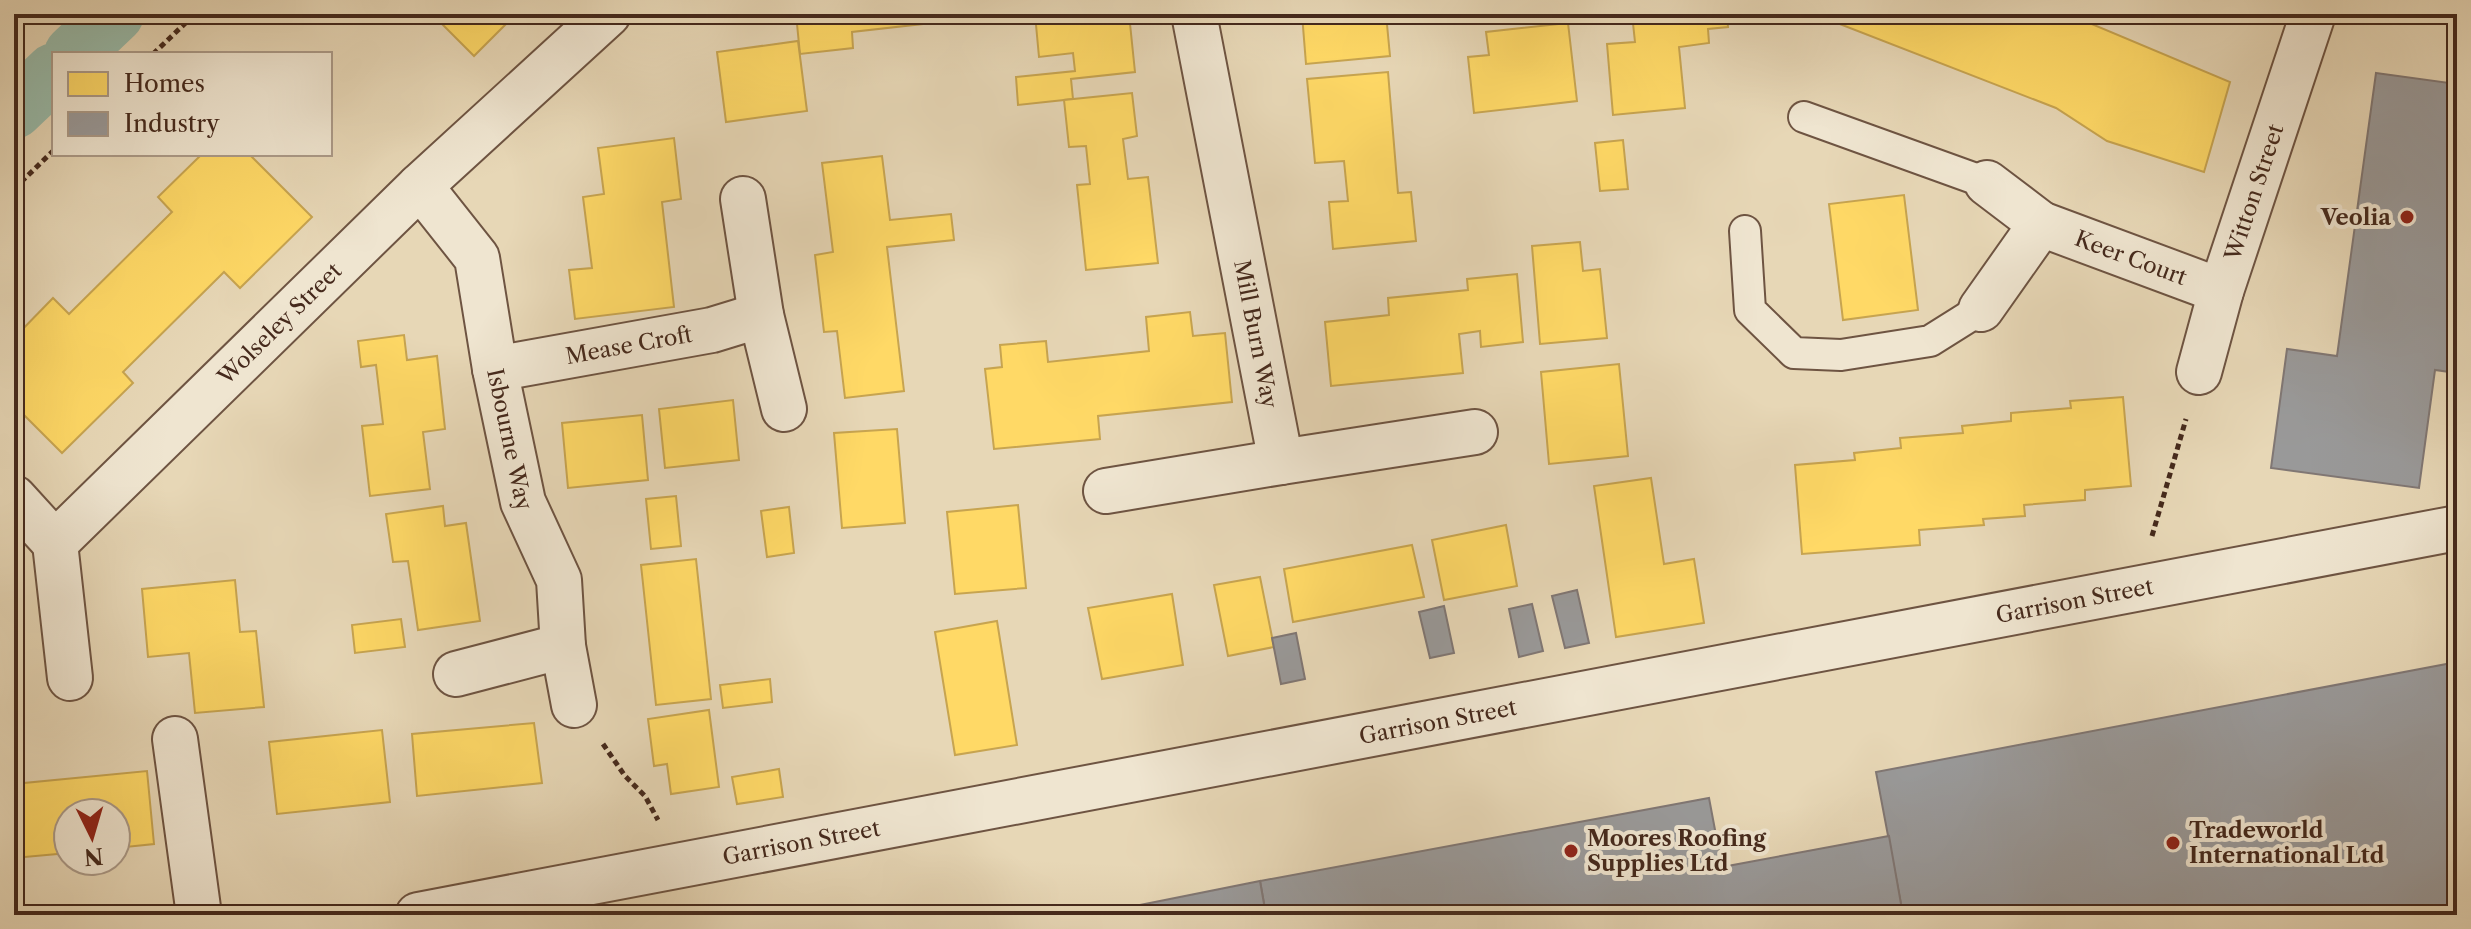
<svg xmlns="http://www.w3.org/2000/svg" width="2471" height="929" viewBox="0 0 2471 929" font-family="'Libre Caslon Text',serif">
<rect width="100%" height="100%" fill="#e7d7b6"/>
<filter id="stains"><feTurbulence type="fractalNoise" baseFrequency=".0025" numOctaves="4"/><feColorMatrix values="0 0 0 0 .2 0 0 0 0 .09 0 0 0 0 .02 0 0 0 .5 -.17"/></filter>
<radialGradient id="worn" r=".72"><stop offset=".6" stop-color="#630" stop-opacity="0"/><stop offset="1" stop-color="#630" stop-opacity=".3"/></radialGradient>
<g fill="#ffd966" stroke="#c7a450" stroke-width="2">
<polygon points="432,14 516,14 474,56"/>
<polygon points="796,14 967,14 967,19 852,32 853,48 800,54"/>
<polygon points="1035,14 1129,14 1135,72 1071,79 1073,99 1018,105 1016,77 1075,71 1073,53 1039,57"/>
<polygon points="1302,14 1386,14 1390,56 1306,64"/>
<polygon points="1632,14 1727,14 1728,27 1708,29 1709,43 1679,47 1685,108 1613,115 1607,44 1635,42"/>
<polygon points="1814,14 2068,14 2230,82 2204,172 2107,141 2056,108"/>
<polygon points="1568,23 1577,101 1474,113 1468,57 1489,55 1486,32"/>
<polygon points="798,41 807,111 726,122 717,52"/>
<polygon points="1388,72 1398,193 1411,192 1416,241 1333,249 1329,202 1348,201 1344,161 1315,163 1307,79"/>
<polygon points="1132,93 1137,136 1123,139 1128,179 1148,177 1158,263 1086,270 1077,185 1090,184 1086,146 1069,147 1064,100"/>
<polygon points="674,138 681,199 662,202 674,307 575,319 569,270 592,268 583,197 604,194 598,148"/>
<polygon points="1623,140 1628,189 1600,191 1595,143"/>
<polygon points="202,154 249,154 312,217 240,288 224,272 123,372 133,383 62,453 14,405 14,338 53,298 69,314 172,212 158,197"/>
<polygon points="882,156 890,220 951,214 954,240 887,247 904,391 845,398 837,331 824,332 815,255 833,252 822,163"/>
<polygon points="1904,195 1918,310 1843,320 1829,204"/>
<polygon points="1580,242 1583,271 1600,269 1607,338 1540,344 1532,246"/>
<polygon points="1517,274 1523,342 1481,347 1480,331 1459,334 1463,373 1331,386 1325,322 1389,315 1388,298 1468,290 1467,279"/>
<polygon points="1190,312 1193,336 1225,333 1232,402 1098,416 1100,439 994,449 985,369 1002,367 1000,345 1046,341 1048,362 1149,351 1146,317"/>
<polygon points="404,335 407,360 437,356 445,429 423,432 430,489 370,496 362,426 383,424 376,365 361,367 358,341"/>
<polygon points="1619,364 1628,456 1549,464 1541,372"/>
<polygon points="2123,397 2131,486 2085,490 2085,500 2024,505 2025,516 1983,519 1984,525 1919,530 1920,545 1802,554 1795,465 1855,460 1854,453 1901,448 1900,438 1963,433 1962,426 2011,421 2011,413 2071,408 2070,401"/>
<polygon points="733,400 739,460 665,468 659,409"/>
<polygon points="642,415 648,480 568,488 562,423"/>
<polygon points="897,429 905,523 842,528 834,433"/>
<polygon points="1651,478 1664,564 1694,559 1704,623 1616,637 1594,486"/>
<polygon points="676,496 681,546 651,549 646,499"/>
<polygon points="1018,505 1026,588 955,594 947,512"/>
<polygon points="443,506 445,526 466,523 480,621 418,630 408,561 393,562 386,514"/>
<polygon points="789,507 794,553 767,557 761,511"/>
<polygon points="1506,525 1517,586 1444,600 1432,540"/>
<polygon points="1412,545 1424,597 1293,622 1284,569"/>
<polygon points="696,559 711,699 656,705 641,565"/>
<polygon points="1260,577 1274,647 1228,656 1214,585"/>
<polygon points="235,580 240,632 256,631 264,707 195,713 189,653 148,657 142,589"/>
<polygon points="1172,594 1183,665 1102,679 1088,608"/>
<polygon points="401,619 405,647 355,653 352,625"/>
<polygon points="997,621 1017,745 955,755 935,632"/>
<polygon points="770,679 772,702 723,708 720,685"/>
<polygon points="709,710 719,787 671,794 667,764 654,766 648,719"/>
<polygon points="534,723 542,783 417,796 412,734"/>
<polygon points="382,730 390,802 277,814 269,742"/>
<polygon points="779,769 783,797 737,804 732,777"/>
<polygon points="147,771 154,844 116,848 116,813 68,813 68,853 14,858 14,784"/>
</g>
<g fill="#999" stroke="#807774" stroke-width="2">
<polygon points="2376,73 2457,84 2457,373 2435,370 2419,488 2271,468 2287,349 2337,356"/>
<polygon points="1577,590 1589,643 1565,648 1552,596"/>
<polygon points="1532,604 1543,651 1519,657 1509,609"/>
<polygon points="1444,606 1454,653 1430,658 1419,612"/>
<polygon points="1296,633 1305,679 1281,684 1272,638"/>
<polygon points="2457,662 2457,915 1903,915 1876,772"/>
<polygon points="1709,798 1722,867 1889,836 1903,915 1266,915 1260,881"/>
<polygon points="1260,881 1266,915 1090,915"/>
</g>
<g fill="none" stroke-linecap="round" stroke-linejoin="round">
<g stroke="#98baa9" stroke-width="58">
<polyline points="73,54 115,14"/>
<polyline points="14,110 54,72"/>
</g>
<g stroke="#6e5442" stroke-width="34">
<g id="service">
<polyline points="1804,117 1987,183"/>
<polyline points="1745,231 1750,310 1794,353 1841,355 1930,341 1981,309"/>
</g>
</g>
<g stroke="#6e5442" stroke-width="48">
<g id="minor">
<path id="s1" d="M1194,14L1281,462L1475,432"/>
<polyline points="1987,183 2041,224"/>
<path id="s2" d="M420,186L477,258L495,369L523,502L559,580L563,646L574,705"/>
<polyline points="743,199 761,315 784,409"/>
<path id="s3" d="M1981,309L2041,224L2221,291"/>
<path id="s4" d="M495,369L712,330L761,315"/>
<path id="s5" d="M2199,372L2221,291L2313,14"/>
<polyline points="1106,491 1281,462"/>
<polyline points="14,498 55,543"/>
<path id="s6" d="M55,543L420,186L608,14"/>
<polyline points="55,543 70,678"/>
<polyline points="456,674 563,646"/>
<polyline points="175,739 199,915"/>
<path id="s7" d="M418,915L2457,528"/>
</g>
</g>
<g stroke="#45291c" stroke-width="5" stroke-dasharray="6 4" stroke-linecap="butt">
<polyline points="153,54 195,14"/>
<polyline points="14,189 54,150"/>
<polyline points="2152,536 2186,419"/>
<polyline points="603,744 625,776 645,796 658,820"/>
</g>
<use href="#service" stroke="#efe5d0" stroke-width="30"/>
<use href="#minor" stroke="#efe5d0" stroke-width="44"/>
</g>
<g fill="#8f2418" stroke="#efe5d0" stroke-width="3">
<circle cx="2407" cy="217" r="8"/>
<circle cx="2173" cy="843" r="8"/>
<circle cx="1571" cy="851" r="8"/>
</g>
<g text-anchor="middle" stroke-width="8" stroke-linejoin="round" paint-order="stroke">
<g font-size="22" fill="#45291c" stroke="#efe5d0">
<text dy="8" stroke="none"><textPath href="#s5" startOffset="188">Witton Street</textPath></text>
<text dy="8" stroke="none"><textPath href="#s3" startOffset="200">Keer Court</textPath></text>
<text dy="8" stroke="none"><textPath href="#s6" startOffset="314">Wolseley Street</textPath></text>
<text dy="8" stroke="none"><textPath href="#s1" startOffset="326">Mill Burn Way</textPath></text>
<text dy="8" stroke="none"><textPath href="#s4" startOffset="136">Mease Croft</textPath></text>
<text dy="8" stroke="none"><textPath href="#s2" startOffset="276">Isbourne Way</textPath></text>
<text dy="8" stroke="none"><textPath href="#s7" startOffset="1686">Garrison Street</textPath></text>
<text dy="8" stroke="none"><textPath href="#s7" startOffset="1038">Garrison Street</textPath></text>
<text dy="8" stroke="none"><textPath href="#s7" startOffset="390">Garrison Street</textPath></text>
</g>
<g font-size="22" font-weight="bold" fill="#45291c" stroke="#efe5d0" text-anchor="start">
<text x="2391" y="225" text-anchor="end">Veolia</text>
<text x="2189" y="838">Tradeworld<tspan x="2189" dy="25">International Ltd</tspan></text>
<text x="1587" y="846">Moores Roofing<tspan x="1587" dy="25">Supplies Ltd</tspan></text>
</g>
</g>
<rect width="2471" height="929" fill="none" stroke="#e7d7b6" stroke-width="48"/>
<rect x="16" y="16" width="2439" height="897" fill="none" stroke="#45291c" stroke-width="4"/>
<rect x="24" y="24" width="2423" height="881" fill="none" stroke="#45291c" stroke-width="2"/>
<rect x="52" y="52" width="280" height="104" fill="#efe5d0" stroke="#ab9a88" stroke-width="2"/>
<rect x="68" y="72" width="40" height="24" fill="#ffd966" stroke="#ab9a88" stroke-width="2"/>
<text x="124" y="92" font-size="24" fill="#45291c">Homes</text>
<rect x="68" y="112" width="40" height="24" fill="#999999" stroke="#ab9a88" stroke-width="2"/>
<text x="124" y="132" font-size="24" fill="#45291c">Industry</text>
<g transform="translate(92 837) rotate(175)"><circle r="38" fill="#efe5d0" stroke="#ab9a88" stroke-width="2"/>
<path d="M0-6L14 30L0 20L-14 30Z" fill="#8f2418"/>
<text y="-12" font-size="22" font-weight="bold" text-anchor="middle" fill="#45291c">N</text>
</g>
<rect width="100%" height="100%" filter="url(#stains)"/>
<rect width="100%" height="100%" fill="url(#worn)"/>
</svg>
